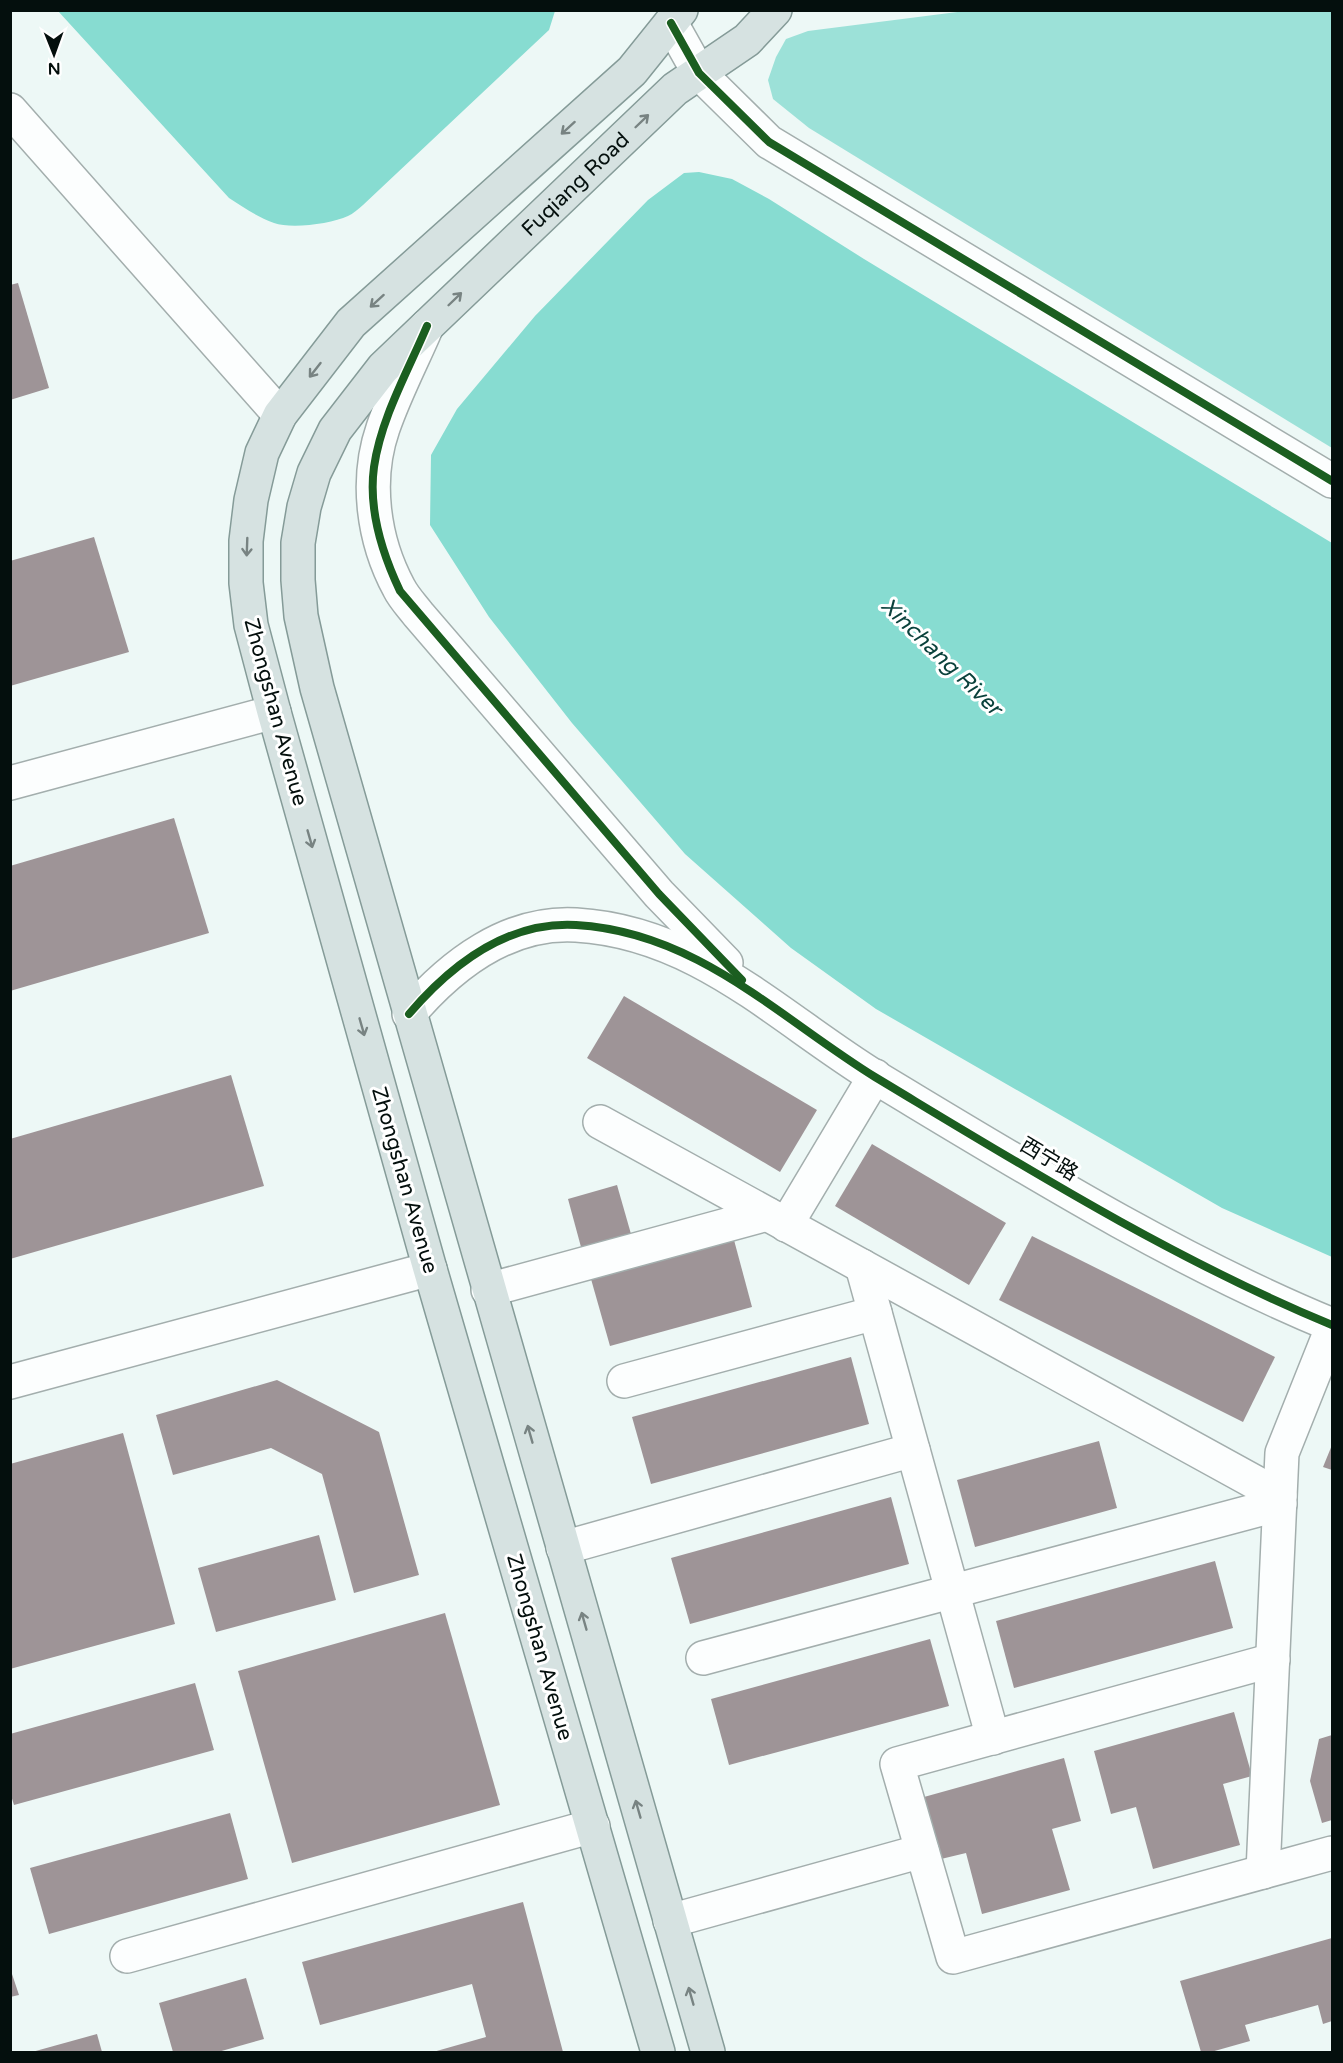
<svg xmlns="http://www.w3.org/2000/svg" width="1343" height="2063" viewBox="0 0 1343 2063" font-family="'Varela Round','Noto Sans SC',sans-serif">
<rect width="100%" height="100%" fill="#edf8f6"/>
<polygon fill="#9ce1d8" points="973,10 1332,11 1332,448 809,128 773,99 768,80 776,57 786,39 808,31"/>
<g fill="#87dcd1">
<path d="M58,11H555L549,30L363,205C358,209 353,214 348,216C331,224 291,229 274,223C257,217 243,207 229,198Z"/>
<polygon points="699,172 732,179 769,199 864,259 1332,543 1332,1257 1222,1208 876,1009 791,948 685,854 572,723 489,617 430,525 431,455 457,409 535,316 648,200 684,173"/>
</g>
<g fill="#9e9497">
<polygon points="18,283 49,388 10,400 10,285"/>
<polygon points="94,537 129,652 10,686 10,561"/>
<polygon points="174,818 209,933 10,991 10,866"/>
<polygon points="624,996 817,1110 780,1172 587,1058"/>
<polygon points="231,1075 264,1186 10,1259 10,1139"/>
<polygon points="872,1144 1006,1223 969,1285 835,1206"/>
<polygon points="617,1185 631,1234 581,1247 568,1199"/>
<polygon points="1032,1236 1275,1357 1243,1422 999,1300"/>
<polygon points="734,1240 752,1307 610,1346 591,1279"/>
<polygon points="851,1357 869,1424 651,1484 632,1417"/>
<polygon points="277,1380 379,1432 419,1575 354,1593 322,1474 271,1448 173,1475 156,1415"/>
<polygon points="123,1433 175,1624 10,1669 10,1464"/>
<polygon points="1099,1441 1117,1508 975,1547 957,1480"/>
<polygon points="1332,1445 1332,1470 1323,1467"/>
<polygon points="891,1497 909,1564 690,1624 671,1558"/>
<polygon points="319,1535 336,1600 216,1632 198,1568"/>
<polygon points="1215,1561 1233,1628 1014,1688 996,1621"/>
<polygon points="445,1613 500,1805 292,1863 238,1671"/>
<polygon points="930,1639 949,1706 729,1765 711,1699"/>
<polygon points="195,1683 214,1750 14,1805 10,1792 10,1734"/>
<polygon points="1234,1712 1252,1776 1223,1784 1240,1845 1153,1869 1136,1807 1111,1814 1094,1751"/>
<polygon points="1332,1735 1332,1820 1322,1823 1310,1781 1319,1739"/>
<polygon points="1064,1758 1081,1821 1052,1829 1070,1890 982,1914 966,1853 941,1859 924,1797"/>
<polygon points="230,1813 248,1879 49,1934 30,1868"/>
<polygon points="523,1902 563,2052 433,2052 486,2037 472,1984 320,2025 302,1962"/>
<polygon points="1332,1938 1332,2021 1323,2024 1318,2005 1245,2025 1250,2041 1211,2052 1201,2052 1180,1981"/>
<polygon points="10,1968 19,1995 10,1997"/>
<polygon points="246,1978 264,2039 218,2052 173,2052 159,2003"/>
<polygon points="97,2034 102,2052 32,2052"/>
</g>
<g fill="none" stroke-linecap="round" stroke-linejoin="round">
<g stroke="#a3aead" stroke-width="36">
<g id="minor">
<polyline points="671,23 699,73 769,142 1332,481"/>
<polyline points="10,110 280,415"/>
<path d="M427,326C413,359 395,393 383,428C365,480 373,540 399,588C404,598 412,606 418,614L659,894L726,963"/>
<polyline points="10,783 274,712"/>
<path d="M409,1014C451,965 508,921 576,925C697,932 778,1017 875,1077C1023,1166 1172,1259 1332,1325"/>
<polyline points="600,1122 1280,1496"/>
<polyline points="786,1225 875,1076"/>
<polyline points="862,1266 993,1738"/>
<polyline points="488,1290 767,1214"/>
<polyline points="624,1381 875,1313"/>
<polyline points="10,1382 430,1269"/>
<polyline points="563,1548 913,1450"/>
<polyline points="703,1658 1280,1504"/>
<polyline points="1273,1660 897,1764 953,1957 1332,1853"/>
<polyline points="1263,1872 1282,1453 1332,1328"/>
<polyline points="670,1921 922,1851"/>
<polyline points="127,1956 593,1826"/>
</g>
</g>
<g stroke="#859b98" stroke-width="36">
<g id="major">
<polyline points="658,2052 430,1269 274,712 251,625 246,583 246,541 251,500 262,453 280,415 351,323 632,71 681,10"/>
<path id="s1" d="M708,2052L317,688L301,616L298,580V543L304,507L314,473L335,430L383,368L675,89L747,40L775,10"/>
</g>
</g>
<use href="#minor" stroke="#fcfefe" stroke-width="33"/>
<use href="#major" stroke="#d6e2e1" stroke-width="33"/>
<g stroke="#fff" stroke-width="11">
<g id="cycleway">
<polyline points="671,23 699,73 769,142 1332,481"/>
<path d="M427,326C408,371 381,418 374,467C368,510 382,553 400,591L659,894L742,980"/>
<path d="M409,1014C451,965 508,921 576,925C697,932 778,1017 875,1077C1023,1166 1172,1259 1332,1325"/>
</g>
</g>
<use href="#cycleway" stroke="#1b5e20" stroke-width="8"/>
</g>
<defs><path id="oneway-shaft" d="M-6 0H5M1.5-3L5.5 0L1.5 3" fill="none" stroke-width="1.6" stroke-linecap="round" stroke-linejoin="round" transform="scale(1.5)"/></defs>
<g stroke="#788382">
<use href="#oneway-shaft" transform="translate(642 121) rotate(-44)"/>
<use href="#oneway-shaft" transform="translate(568 128) rotate(138)"/>
<use href="#oneway-shaft" transform="translate(455 299) rotate(-44)"/>
<use href="#oneway-shaft" transform="translate(377 301) rotate(138)"/>
<use href="#oneway-shaft" transform="translate(315 370) rotate(128)"/>
<use href="#oneway-shaft" transform="translate(247 547) rotate(92)"/>
<use href="#oneway-shaft" transform="translate(310 839) rotate(74)"/>
<use href="#oneway-shaft" transform="translate(362 1027) rotate(74)"/>
<use href="#oneway-shaft" transform="translate(530 1434) rotate(-106)"/>
<use href="#oneway-shaft" transform="translate(584 1621) rotate(-106)"/>
<use href="#oneway-shaft" transform="translate(638 1809) rotate(-106)"/>
<use href="#oneway-shaft" transform="translate(691 1996) rotate(-106)"/>
</g>
<g text-anchor="middle" stroke-width="6" stroke-linejoin="round" paint-order="stroke">
<g font-size="21" fill="#040f0d" stroke="#fff">
<text dy="7" stroke="none"><textPath href="#s1" startOffset="2030">Fuqiang Road</textPath></text>
<text transform="translate(276 712) rotate(75)" y="7">Zhongshan Avenue</text>
<text transform="translate(1049 1159) rotate(31)" y="7">西宁路</text>
<text transform="translate(405 1180) rotate(74)" y="7">Zhongshan Avenue</text>
<text transform="translate(540 1647) rotate(74)" y="7">Zhongshan Avenue</text>
</g>
<g font-size="22" font-style="italic" fill="#0b423c" stroke="#fff">
<text transform="translate(942 656) rotate(44)" y="8">Xinchang River</text>
</g>
</g>
<rect width="1343" height="2063" fill="none" stroke="#040f0d" stroke-width="24"/>
<g transform="translate(54 54) rotate(179)" stroke="#ffffff" stroke-width="4.5" paint-order="stroke">
<path d="M0-4.5L10 22L0 15L-10 22Z" fill="#040f0d"/>
<text y="-9" font-size="16" font-weight="bold" text-anchor="middle" fill="#040f0d">N</text>
</g>
</svg>
